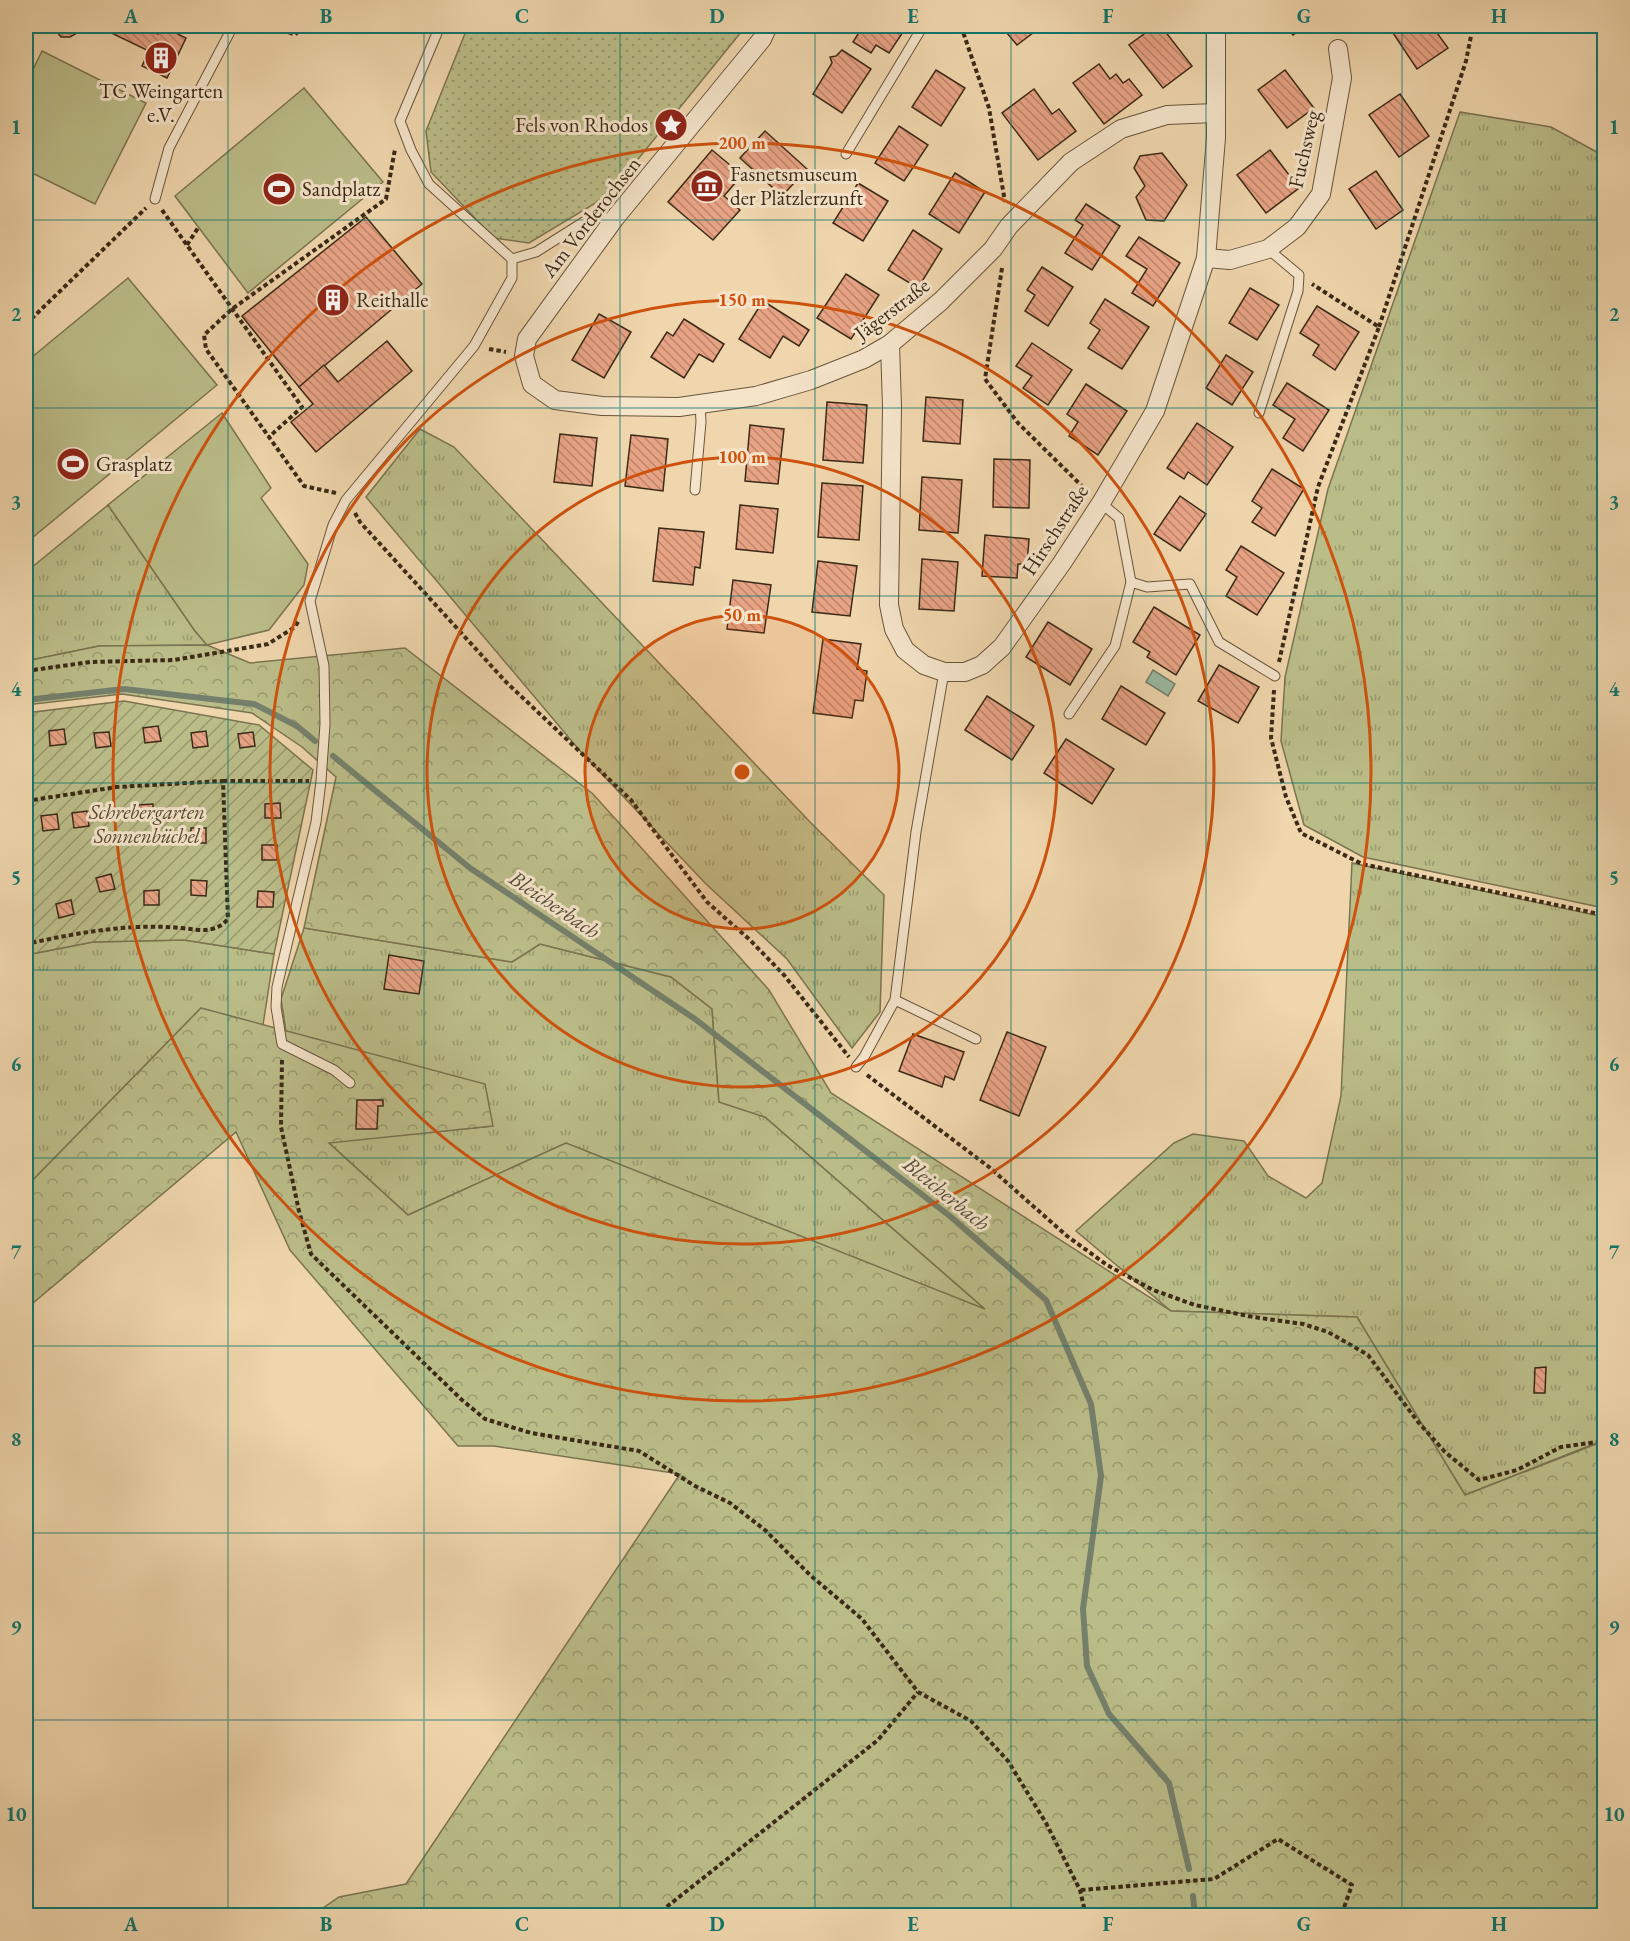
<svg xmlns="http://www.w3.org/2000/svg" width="1630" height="1941" viewBox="0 0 1630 1941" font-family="'EB Garamond',serif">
<defs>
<pattern id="grass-tufts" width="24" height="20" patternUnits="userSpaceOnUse" patternTransform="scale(1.5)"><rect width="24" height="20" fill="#bbbd89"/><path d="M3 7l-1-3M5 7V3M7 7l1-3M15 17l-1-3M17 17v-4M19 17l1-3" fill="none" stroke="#999a6f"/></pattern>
<pattern id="forest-crowns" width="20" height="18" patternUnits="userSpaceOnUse" patternTransform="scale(1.5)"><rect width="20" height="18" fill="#bbbd89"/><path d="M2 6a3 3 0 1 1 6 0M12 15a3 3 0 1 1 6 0" fill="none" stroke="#999a6f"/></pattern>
<pattern id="park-dots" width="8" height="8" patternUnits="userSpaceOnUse" patternTransform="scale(1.5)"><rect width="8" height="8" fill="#bbbd89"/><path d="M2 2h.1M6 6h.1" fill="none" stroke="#999a6f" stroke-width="1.8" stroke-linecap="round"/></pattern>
<pattern id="garden-furrows" width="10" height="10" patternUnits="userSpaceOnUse" patternTransform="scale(1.5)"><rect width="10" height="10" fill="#bbbd89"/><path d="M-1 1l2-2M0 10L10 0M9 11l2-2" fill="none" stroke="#999a6f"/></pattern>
<pattern id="building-back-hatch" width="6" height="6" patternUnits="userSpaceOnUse" patternTransform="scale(1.5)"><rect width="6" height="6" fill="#e8a385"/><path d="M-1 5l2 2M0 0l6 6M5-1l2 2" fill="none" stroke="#bd856c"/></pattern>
</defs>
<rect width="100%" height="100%" fill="#f0d6ad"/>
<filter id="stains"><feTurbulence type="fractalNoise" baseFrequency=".00333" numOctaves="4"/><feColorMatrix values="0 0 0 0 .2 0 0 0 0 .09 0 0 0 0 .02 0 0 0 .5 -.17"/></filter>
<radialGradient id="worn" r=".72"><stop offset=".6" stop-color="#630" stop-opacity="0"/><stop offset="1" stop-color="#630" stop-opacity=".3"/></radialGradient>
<g fill="url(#grass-tufts)" stroke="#7b7450" stroke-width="1.5">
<polygon points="1460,112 1551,127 1604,156 1604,908 1363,857 1304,825 1281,741 1285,677 1328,489"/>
<polygon points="420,429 454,447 810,822 884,895 880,1012 852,1048 787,959 706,884 581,752 366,497"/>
<polygon points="108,505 195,631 207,645 99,646 26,661 26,572"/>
<polygon points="1352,863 1604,917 1604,1440 1465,1495 1357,1317 1171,1311 1076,1231 1174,1143 1193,1134 1244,1141 1268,1176 1306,1198 1322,1183 1341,1096"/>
<polygon points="304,928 512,962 540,944 671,977 712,1009 719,1102 765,1117 987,1311 566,1143 408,1215 328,1142 492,1126 485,1085 286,1031 281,999"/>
<polygon points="184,940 274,954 263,1025 201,1008 26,1187 26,955 93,942"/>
</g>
<polygon fill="url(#forest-crowns)" stroke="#7b7450" stroke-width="1.5" points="207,645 250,663 405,648 593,794 769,990 831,1093 1171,1311 1357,1317 1465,1495 1604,1441 1604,1915 313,1915 339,1897 406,1884 680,1474 494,1446 458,1446 290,1250 236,1132 26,1309 26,1187 201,1008 485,1084 493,1126 329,1143 408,1215 566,1143 985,1309 765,1117 719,1102 712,1009 671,977 540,944 512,962 304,928 336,777 302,747 252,713 122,694 26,705 26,661 99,646"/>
<polygon fill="url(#park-dots)" stroke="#7b7450" stroke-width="1.5" points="468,26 746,26 609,195 529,243 494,238 431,172 426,131"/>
<polygon fill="url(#garden-furrows)" stroke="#7b7450" stroke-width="1.5" points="124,701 259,725 313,770 274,954 184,940 93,942 26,955 26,713"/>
<g fill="#bbbd89" stroke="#7b7450" stroke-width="1.5">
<polygon points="42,51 146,103 95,204 26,170 26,84"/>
<polygon points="304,88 383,182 248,293 175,196"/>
<polygon points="128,278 217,385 26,543 26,362"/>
<polygon points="222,413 271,488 261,498 308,564 304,585 269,630 207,645 195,631 108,505"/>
</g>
<polygon fill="#9bbaa4" stroke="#75806c" stroke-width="1.5" points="1153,670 1175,684 1168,696 1146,682"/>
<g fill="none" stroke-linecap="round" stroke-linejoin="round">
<g stroke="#75806c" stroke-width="6">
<polyline points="26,700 124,689 254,704 297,726 315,741"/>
<polyline points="333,756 470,868 695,1019 951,1217 1046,1300 1091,1404 1101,1476 1083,1609 1087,1666 1109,1714 1169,1783 1189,1869"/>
<polyline points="1193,1896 1195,1916"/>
</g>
</g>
<g fill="url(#building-back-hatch)" stroke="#3b2a17" stroke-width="1.5">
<polygon points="55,26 81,26 77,33 70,37 61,37 56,31"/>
<polygon points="97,26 140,26 158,34 162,26 186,38 167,78 142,66 149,51"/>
<polygon points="863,26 907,26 889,53 876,45 871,53 853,42"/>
<polygon points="1001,26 1042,26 1017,45"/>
<polygon points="1155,26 1161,26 1192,66 1163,88 1129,45"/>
<polygon points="1286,26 1306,26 1293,35"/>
<polygon points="1398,26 1432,26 1448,48 1417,69 1391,30"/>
<polygon points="842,50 871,69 842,113 813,94 832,63 830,57 836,56"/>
<polygon points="1099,64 1110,79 1116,74 1123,83 1129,79 1142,95 1104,124 1073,83"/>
<polygon points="936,70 965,88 941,126 912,107"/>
<polygon points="1285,70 1314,108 1287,128 1258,90"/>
<polygon points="1034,89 1052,114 1059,109 1076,131 1038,160 1002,113"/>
<polygon points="1400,94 1429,136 1399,157 1369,115"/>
<polygon points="899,126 928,145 904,181 875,163"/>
<polygon points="765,131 807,169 782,196 740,158"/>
<polygon points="712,150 742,175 724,196 740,210 713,240 668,202"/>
<polygon points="1270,150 1299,188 1266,213 1237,175"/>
<polygon points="1162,153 1187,185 1164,221 1146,220 1136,197 1145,186 1134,168 1140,156"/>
<polygon points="1376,171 1403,210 1376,229 1349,189"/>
<polygon points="955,173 985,192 959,233 929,214"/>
<polygon points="858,183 888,201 863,241 833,223"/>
<polygon points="1086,204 1120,226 1092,270 1065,253 1083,225 1075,220"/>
<polygon points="366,217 422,284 299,387 242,316"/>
<polygon points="913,230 942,249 918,288 888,270"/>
<polygon points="1139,237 1180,263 1153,306 1132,293 1147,269 1126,256"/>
<polygon points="1042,267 1073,287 1048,326 1025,311 1035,295 1027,290"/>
<polygon points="846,274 879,295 851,339 817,318"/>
<polygon points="1250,288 1279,305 1257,340 1229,323"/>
<polygon points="1105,299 1149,327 1122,369 1088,348 1100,330 1090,323"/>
<polygon points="763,301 809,330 799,346 783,336 770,358 739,339"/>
<polygon points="1317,306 1359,332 1335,370 1313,355 1319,345 1300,333"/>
<polygon points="599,314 631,332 604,378 572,360"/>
<polygon points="684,319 724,344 713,362 699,354 684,378 651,357 667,332 673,336"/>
<polygon points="387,341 412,371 316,452 291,422 313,404 299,387 324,365 338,382"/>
<polygon points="1032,343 1072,370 1048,405 1023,388 1032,376 1016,366"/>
<polygon points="1226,355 1253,372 1232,405 1206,388"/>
<polygon points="1287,383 1329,410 1303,451 1283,438 1295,419 1273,405"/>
<polygon points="1086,384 1127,411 1098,455 1069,436 1078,422 1067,414"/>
<polygon points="926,397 963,400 960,444 923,441"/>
<polygon points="827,402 867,405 863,463 823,460"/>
<polygon points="1197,423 1233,447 1207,485 1188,472 1184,479 1167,468"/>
<polygon points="750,425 784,429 778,484 745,481"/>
<polygon points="560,434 597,438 592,486 554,482"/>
<polygon points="631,435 668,439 663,491 625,486"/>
<polygon points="994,459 1030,460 1029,508 993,507"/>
<polygon points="1272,469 1304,489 1275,536 1252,522 1262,508 1252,501"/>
<polygon points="922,477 962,480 958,533 919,530"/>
<polygon points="822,483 863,486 859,540 818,537"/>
<polygon points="1180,496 1206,514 1180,551 1154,534"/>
<polygon points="740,505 778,509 773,553 736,549"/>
<polygon points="659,528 704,532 700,568 695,567 693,585 653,581"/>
<polygon points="985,535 1029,539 1027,564 1018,564 1017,578 982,576"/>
<polygon points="1241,546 1284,573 1257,615 1226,596 1237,577 1226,570"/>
<polygon points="922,559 958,562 954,611 919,609"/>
<polygon points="818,561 857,566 850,616 812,612"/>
<polygon points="733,580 771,585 764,633 727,629"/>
<polygon points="1154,607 1200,635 1176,675 1147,657 1150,652 1133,642"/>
<polygon points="1048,622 1092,649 1070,685 1026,657"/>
<polygon points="823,639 861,644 857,669 867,671 863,701 855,700 852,718 813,713"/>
<polygon points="1219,665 1259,687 1238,723 1198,701"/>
<polygon points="1121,686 1165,713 1146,745 1102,719"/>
<polygon points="987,696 1034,726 1012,760 965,730"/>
<polygon points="158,726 161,741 145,743 143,728"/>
<polygon points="64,729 66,744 50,746 49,731"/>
<polygon points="206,731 208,746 193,748 191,733"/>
<polygon points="109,732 111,746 96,748 94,733"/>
<polygon points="253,732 255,746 240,748 238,734"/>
<polygon points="1066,739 1114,769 1092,804 1044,773"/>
<polygon points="280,803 281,818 265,818 265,804"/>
<polygon points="153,804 153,819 138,820 138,805"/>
<polygon points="87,811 89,826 74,828 72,813"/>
<polygon points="57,814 59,829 43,831 41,816"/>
<rect x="191" y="828" width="15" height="15"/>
<rect x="262" y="845" width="15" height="15"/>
<polygon points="111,874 115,889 100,892 96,878"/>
<polygon points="191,880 207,881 206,896 191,895"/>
<polygon points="159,890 159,905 144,905 144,891"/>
<polygon points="258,891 274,892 273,907 257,907"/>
<polygon points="71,900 74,914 59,918 56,904"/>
<polygon points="389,955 424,961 419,994 384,989"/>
<polygon points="1007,1032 1046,1047 1019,1116 980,1100"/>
<polygon points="913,1034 964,1052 954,1080 945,1076 942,1087 899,1071"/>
<polygon points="357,1100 383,1100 383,1106 378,1106 377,1129 356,1129"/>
<polygon points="1546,1367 1545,1393 1534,1393 1535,1368"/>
</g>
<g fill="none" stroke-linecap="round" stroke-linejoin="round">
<g stroke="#68553c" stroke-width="11">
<g id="lane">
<polyline points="440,26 400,121 411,150 429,184 512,259 536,252 590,218 615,218"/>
<polyline points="846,154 923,26"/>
<polyline points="155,199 169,148 233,26"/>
<polyline points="1259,413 1298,291 1299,275 1268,249"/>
<polyline points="695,490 701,422 700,404"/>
<polyline points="1131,582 1147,587 1190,584 1219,642 1275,676"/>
<polyline points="1069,714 1115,646 1131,582 1119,518 1101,503"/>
<polyline points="895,1000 976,1039"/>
<polyline points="856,1067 864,1057 895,1000 916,832 944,672"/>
<polyline points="350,1083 334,1070 282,1044 276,1007 277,987 316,822 321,781 325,724 324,666 310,601 333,525 346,500 474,346 512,278 512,259"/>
</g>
</g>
<g stroke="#68553c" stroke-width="20">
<g id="street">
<polyline points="768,26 762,39 615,218 527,339 524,356 532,384 555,400 602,406 679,407 756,396 811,380 864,359 890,344 941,301 993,249 1009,226 1071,162 1121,129 1167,115 1215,113"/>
<polyline points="1206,258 1230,260 1268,249 1297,227 1321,194 1342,78 1338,49"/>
<polyline points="890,344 892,407 889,605 894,629 905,650 924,665 944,672 965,672 982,665 1002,647 1062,563 1101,503 1155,411 1206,258 1216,138 1216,26"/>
</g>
</g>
<g stroke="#3b2a17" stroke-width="4" stroke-dasharray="4.5 3" stroke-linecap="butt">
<polyline points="275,26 295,35 302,26"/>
<polyline points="961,26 989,108 1005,202"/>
<polyline points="162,210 302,407 269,437"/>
<polyline points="187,245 198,228"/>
<polyline points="1002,268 985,379 1018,423 1088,492"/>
<polyline points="26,324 146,208"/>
<polyline points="1379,327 1466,61 1473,26"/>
<polyline points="489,349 506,352"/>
<polyline points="336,493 304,486 206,349 204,335 232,309 386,199 395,149"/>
<polyline points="355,513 360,522 506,682 631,800 707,902 750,940 784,975 849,1057"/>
<polyline points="1279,662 1318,487 1379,327 1312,284"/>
<polyline points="26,671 90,662 174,660 268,644 295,627 299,620"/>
<polyline points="1274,690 1271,738 1286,797 1301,833 1362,864 1604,915"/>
<polyline points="223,781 309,781"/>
<path d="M26,801L117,787L223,781L228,919C215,934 200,930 181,928C129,923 77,933 26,944"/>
<polyline points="282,1060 281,1127 299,1211 311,1254 462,1400 485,1419 531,1433 639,1451 695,1486 730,1503 765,1530 810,1575 862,1619 918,1692 971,1721 1008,1761 1046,1823 1080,1890 1086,1916"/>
<polyline points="867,1075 989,1167 1067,1236 1107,1265 1153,1290 1195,1305 1253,1317 1303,1324 1328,1332 1368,1355 1418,1422 1445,1452 1479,1480 1517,1470 1561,1447 1604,1441"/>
<polyline points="1081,1890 1214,1879 1278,1839 1352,1885 1341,1916"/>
<polyline points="655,1916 878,1740 918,1692"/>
</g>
<use href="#lane" stroke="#f5e4ca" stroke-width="9"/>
<use href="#street" stroke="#f5e4ca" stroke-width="18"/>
</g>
<path fill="none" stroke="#0f766e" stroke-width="1.5" stroke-opacity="0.55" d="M228,26V1916M424,26V1916M620,26V1916M815,26V1916M1011,26V1916M1206,26V1916M1402,26V1916M26,220H1604M26,408H1604M26,596H1604M26,783H1604M26,970H1604M26,1158H1604M26,1346H1604M26,1533H1604M26,1720H1604"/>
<circle cx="742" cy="772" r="157" fill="#ce520e" fill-opacity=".12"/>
<g fill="none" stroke="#ce520e" stroke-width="3">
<circle cx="742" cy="772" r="157"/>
<circle cx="742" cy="772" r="315"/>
<circle cx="742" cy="772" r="472"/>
<circle cx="742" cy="772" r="629"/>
</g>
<defs>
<g id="building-disc" transform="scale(1.725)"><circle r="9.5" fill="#8f2418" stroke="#f5e4ca"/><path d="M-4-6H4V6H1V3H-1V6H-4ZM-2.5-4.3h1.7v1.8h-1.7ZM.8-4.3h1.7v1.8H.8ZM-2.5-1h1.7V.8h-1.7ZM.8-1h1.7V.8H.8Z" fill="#fff"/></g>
<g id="sight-disc" transform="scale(1.725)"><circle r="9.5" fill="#8f2418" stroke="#f5e4ca"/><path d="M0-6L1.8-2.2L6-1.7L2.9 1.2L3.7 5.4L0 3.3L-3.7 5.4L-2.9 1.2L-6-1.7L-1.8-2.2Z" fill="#fff"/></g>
<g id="museum-disc" transform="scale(1.725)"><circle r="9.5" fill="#8f2418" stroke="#f5e4ca"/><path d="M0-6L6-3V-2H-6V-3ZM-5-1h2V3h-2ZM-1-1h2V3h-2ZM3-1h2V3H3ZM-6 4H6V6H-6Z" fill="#fff"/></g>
<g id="stadium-disc" transform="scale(1.725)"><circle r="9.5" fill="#8f2418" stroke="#f5e4ca"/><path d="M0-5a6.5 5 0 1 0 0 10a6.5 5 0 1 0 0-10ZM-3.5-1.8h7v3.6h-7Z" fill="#fff"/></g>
</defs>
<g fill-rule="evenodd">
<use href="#building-disc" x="161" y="58"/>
<use href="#sight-disc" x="671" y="125"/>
<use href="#museum-disc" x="707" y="186"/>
<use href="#stadium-disc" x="279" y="189"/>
<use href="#building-disc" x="333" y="300"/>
<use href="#stadium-disc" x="73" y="464"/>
</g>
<g text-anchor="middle" stroke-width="6" stroke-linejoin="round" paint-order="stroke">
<g font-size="21" fill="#3b2a17" stroke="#f5e4ca" text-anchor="start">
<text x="161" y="98" text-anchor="middle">TC Weingarten<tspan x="161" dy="24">e.V.</tspan></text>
<text x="648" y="132" text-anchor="end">Fels von Rhodos</text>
<text x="730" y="181">Fasnetsmuseum<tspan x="730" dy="24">der Plätzlerzunft</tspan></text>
<text x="302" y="196">Sandplatz</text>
<text x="356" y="307">Reithalle</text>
<text x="96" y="471">Grasplatz</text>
</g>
<g font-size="21" fill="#3b2a17" stroke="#f5e4ca">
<text transform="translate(1304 149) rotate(-77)" y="7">Fuchsweg</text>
<text transform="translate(591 217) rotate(-52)" y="7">Am Vorderochsen</text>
<text transform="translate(892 309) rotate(-37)" y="7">Jägerstraße</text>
<text transform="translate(1055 530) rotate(-57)" y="7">Hirschstraße</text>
</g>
<g font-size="21" font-style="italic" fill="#55472e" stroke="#f5e4ca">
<text x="147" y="819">Schrebergarten<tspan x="147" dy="24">Sonnenbüchel</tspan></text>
</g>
<g font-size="22" font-style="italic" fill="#534e3a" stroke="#f5e4ca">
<text transform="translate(555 904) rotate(34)" y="8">Bleicherbach</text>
<text transform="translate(947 1193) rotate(39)" y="8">Bleicherbach</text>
</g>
</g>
<circle cx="742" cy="772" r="9" fill="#ce520e" stroke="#f5e4ca" stroke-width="3"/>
<g font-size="18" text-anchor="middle" font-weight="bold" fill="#ce520e" stroke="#f5e4ca" stroke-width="6" stroke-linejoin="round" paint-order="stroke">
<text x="742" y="149">200 m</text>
<text x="742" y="306">150 m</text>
<text x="742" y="463">100 m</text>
<text x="742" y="621">50 m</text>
</g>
<rect width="1630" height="1941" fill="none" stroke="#f0d6ad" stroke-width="66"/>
<rect x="33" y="33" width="1564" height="1875" fill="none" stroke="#0f766e" stroke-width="2"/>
<g font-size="20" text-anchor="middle" font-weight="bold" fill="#0f766e">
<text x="131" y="23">A</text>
<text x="326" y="23">B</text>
<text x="522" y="23">C</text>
<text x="717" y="23">D</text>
<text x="913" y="23">E</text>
<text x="1108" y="23">F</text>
<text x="1304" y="23">G</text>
<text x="1499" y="23">H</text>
<text x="16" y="134">1</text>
<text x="1614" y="134">1</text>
<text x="16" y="321">2</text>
<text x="1614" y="321">2</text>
<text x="16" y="509">3</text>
<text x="1614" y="509">3</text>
<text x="16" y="696">4</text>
<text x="1614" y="696">4</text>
<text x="16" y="884">5</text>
<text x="1614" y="884">5</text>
<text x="16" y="1071">6</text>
<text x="1614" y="1071">6</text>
<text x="16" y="1259">7</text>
<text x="1614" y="1259">7</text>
<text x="16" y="1446">8</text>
<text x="1614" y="1446">8</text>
<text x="16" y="1634">9</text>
<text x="1614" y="1634">9</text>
<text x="16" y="1821">10</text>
<text x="1614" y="1821">10</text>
<text x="131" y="1931">A</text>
<text x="326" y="1931">B</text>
<text x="522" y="1931">C</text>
<text x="717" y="1931">D</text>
<text x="913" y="1931">E</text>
<text x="1108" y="1931">F</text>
<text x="1304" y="1931">G</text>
<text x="1499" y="1931">H</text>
</g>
<rect width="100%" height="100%" filter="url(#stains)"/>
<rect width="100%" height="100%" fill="url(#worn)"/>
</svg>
